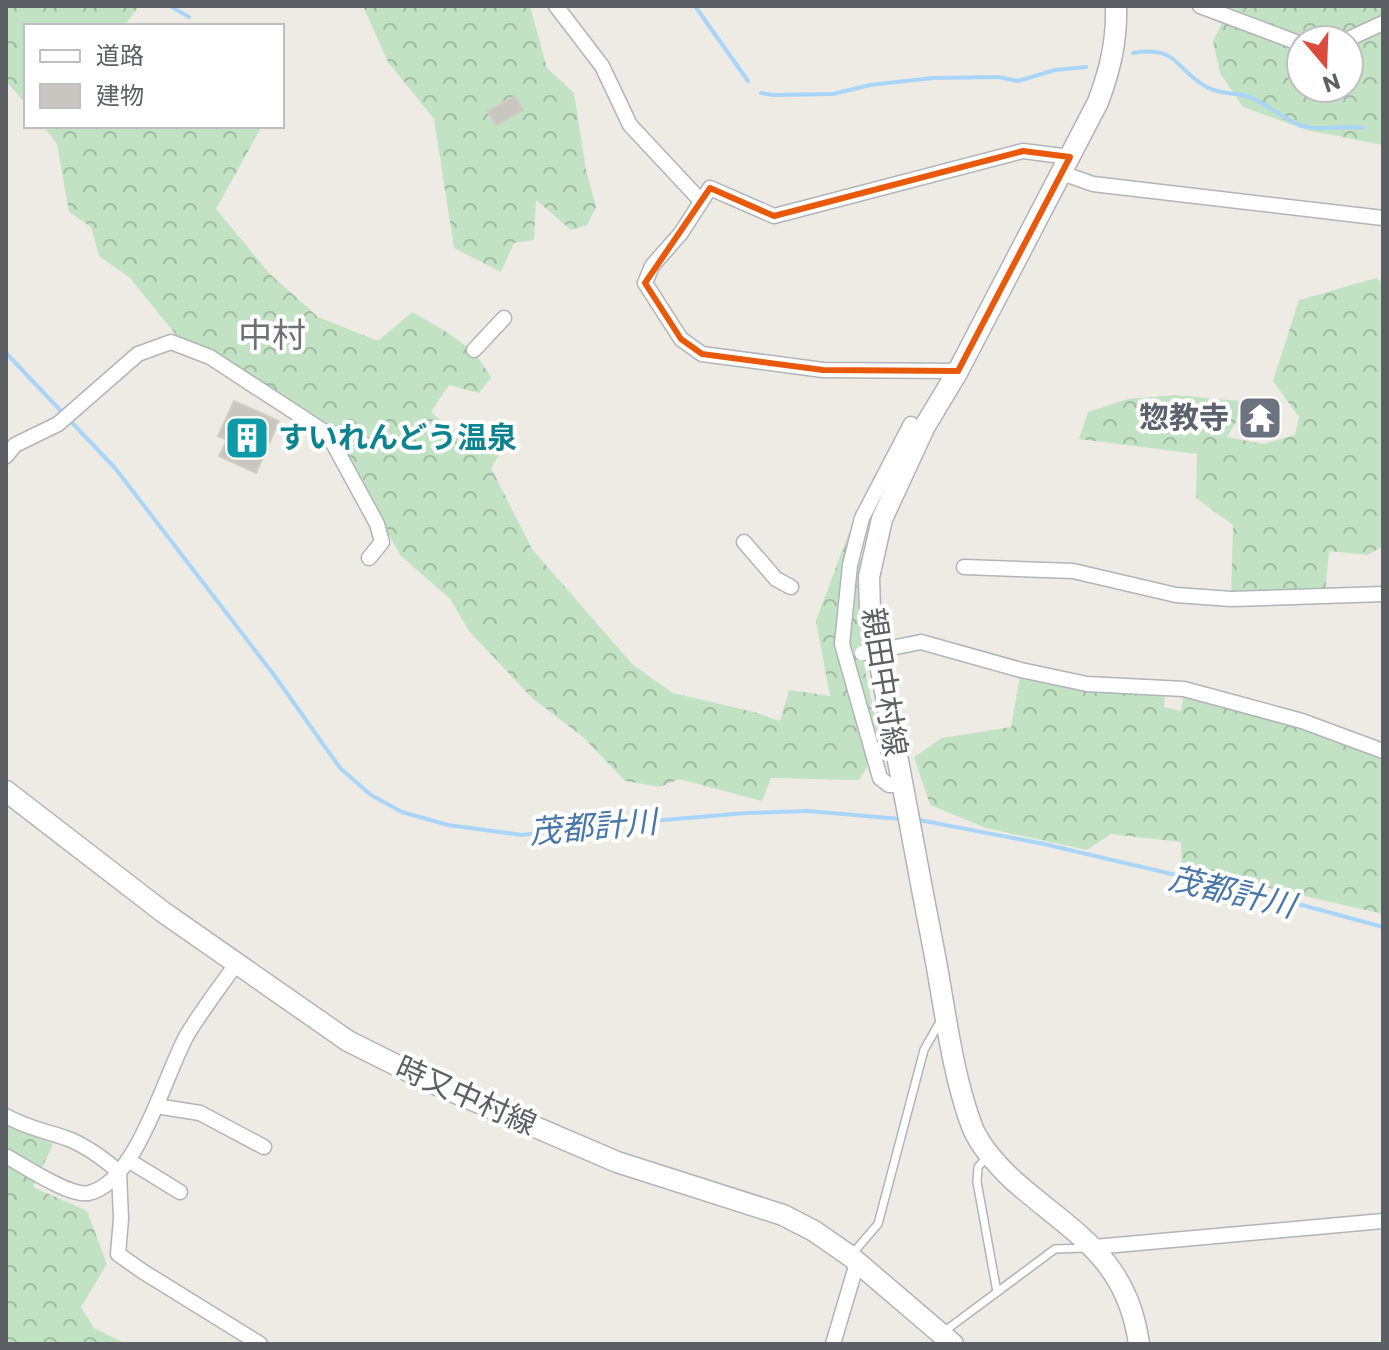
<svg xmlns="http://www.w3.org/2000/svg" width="1389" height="1350" viewBox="0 0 1389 1350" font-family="Commissioner,'Noto Sans JP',sans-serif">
<defs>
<pattern id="forest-crowns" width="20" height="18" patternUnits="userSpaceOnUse" patternTransform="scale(2)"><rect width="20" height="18" fill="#c2e3c3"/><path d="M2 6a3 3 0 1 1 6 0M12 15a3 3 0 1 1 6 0" fill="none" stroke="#a1bba2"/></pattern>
</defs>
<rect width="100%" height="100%" fill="#edebe4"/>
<g fill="url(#forest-crowns)" fill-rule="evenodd">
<polygon points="6,6 139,6 124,26 26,26 26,104 6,81"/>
<polygon points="363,6 530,6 547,68 574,93 586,170 596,207 587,225 571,230 536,200 534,240 514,243 501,272 454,248 434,119 388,62"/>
<path d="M1231,6H1383V145L1307,130L1243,107L1220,73L1213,41ZM1301,40H1349V88H1301Z"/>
<path d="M43,126H262L216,209L270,274L318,317L378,341L412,312C442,329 476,346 491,378L479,393L449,385L431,412L469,443L496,442L501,452L491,468L532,549L633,665L673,693L754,712L780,721L789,690L830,696L816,621L849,532L861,553L859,595L864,665L881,745L859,780L771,778L762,801L679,779L660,787L625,781L583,737L532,698L469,631L450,599L400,555L332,432L221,356L177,336L130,278L99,256L91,227L69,212L57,144Z"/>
<polygon points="1376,278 1383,283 1383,546 1368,555 1329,551 1325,595 1231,599 1233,525 1196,498 1197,454 1079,439 1088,412 1128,399 1175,395 1241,401 1236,422 1227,437 1263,444 1295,435 1299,417 1273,381 1299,300"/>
<polygon points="1021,670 1165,687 1164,707 1181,711 1184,689 1383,751 1383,914 1182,868 1181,842 1111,834 1087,850 986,828 930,805 914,757 942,738 1011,727"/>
<polygon points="6,1124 53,1144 33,1187 87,1211 107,1264 81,1307 94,1328 126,1344 6,1344"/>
</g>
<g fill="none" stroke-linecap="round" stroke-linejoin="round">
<g stroke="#a9d5f8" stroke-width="4">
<polyline points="170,6 189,17"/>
<polyline points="695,6 748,81"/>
<path d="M1133,53C1179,45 1176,71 1207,87C1220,95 1235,92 1249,97C1267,103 1282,119 1302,126C1322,131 1343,125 1363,128"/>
<polyline points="761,93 773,95 833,94 870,85 933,78 998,77 1018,81 1055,70 1086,67"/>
<polyline points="6,353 115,468 274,675 340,768 371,795 402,812 448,825 522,835 580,827 746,813 808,811 901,819"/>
<polyline points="914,819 1044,844 1287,901 1383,927"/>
</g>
</g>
<g fill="#c9c6c0" stroke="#d1cdc3" stroke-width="2">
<polygon points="515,96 523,110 496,126 488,111"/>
<polygon points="234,401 279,421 256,473 219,456 227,440 218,436"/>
<polygon points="1252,401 1273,403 1269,435 1240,432 1242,419 1246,420 1248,405 1252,405"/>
</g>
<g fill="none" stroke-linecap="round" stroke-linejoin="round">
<g stroke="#b1b4b8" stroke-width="10">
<g id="service">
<polyline points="988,1156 978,1167 977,1182 997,1292"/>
<polyline points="853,1253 878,1224 924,1050 942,1018"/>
<polyline points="942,1333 1055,1249 1086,1248"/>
</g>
</g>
<g stroke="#b1b4b8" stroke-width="17">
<g id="minor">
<polyline points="556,6 602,66 630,125 701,201"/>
<polyline points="1200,6 1301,44"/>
<polyline points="1346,40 1383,23"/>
<polyline points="1062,173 1093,184 1383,218"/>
<polyline points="474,350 504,318"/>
<polyline points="958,371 823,370 702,354 681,339 645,283 652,266 681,233 710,188 774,216 1023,151 1070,157"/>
<polyline points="6,456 15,445 58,424 138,354 171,342 210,357 328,434 377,524 382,542 369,558"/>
<polyline points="744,542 776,579 791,587"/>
<polyline points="964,567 1073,571 1176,595 1231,599 1383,594"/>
<polyline points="886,649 921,642 1021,670 1087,684 1184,689 1302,721 1383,751"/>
<polyline points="902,785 889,785 880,778 842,644 850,565 862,518 911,424"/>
<polyline points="156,1106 200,1113 264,1147"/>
<path d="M6,1116C25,1127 45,1131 66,1138C85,1145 104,1159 119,1172L121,1219L118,1254L142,1271L260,1344"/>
<path d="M6,1156C24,1166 70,1197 89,1193C137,1182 165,1074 187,1035C202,1010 220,987 236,964"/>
<polyline points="128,1160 180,1192"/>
<polyline points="1094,1247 1383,1221"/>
<polyline points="833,1344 857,1263"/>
</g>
</g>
<g stroke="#b0b3b8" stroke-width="23">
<g id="secondary">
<path d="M1116,6C1117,41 1110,70 1098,102L958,371L925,426L882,519L869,577L870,611C891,725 912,838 934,951C945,1008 952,1075 973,1129C982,1149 998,1166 1014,1181C1073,1233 1127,1257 1139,1344"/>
<polyline points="6,791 163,912 348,1041 428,1081 617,1162 783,1215 814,1231 850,1256 953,1344"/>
</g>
</g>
<use href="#service" stroke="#fff" stroke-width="7"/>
<use href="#minor" stroke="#fff" stroke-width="14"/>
<use href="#secondary" stroke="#fff" stroke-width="20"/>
<g stroke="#b1b4b8" stroke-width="17" stroke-linecap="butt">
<polyline id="minor-bridge" points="862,653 886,649"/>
</g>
<use href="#minor-bridge" stroke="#fff" stroke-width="14"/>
</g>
<path fill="none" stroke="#e8590c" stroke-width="6" stroke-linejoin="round" d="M1023,151L1070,157L958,371L823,370L702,354L681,339L645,283L710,188L774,216Z"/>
<defs>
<g id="temple-square" transform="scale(2.3)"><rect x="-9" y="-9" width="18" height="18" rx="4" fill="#6b7280" stroke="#fff"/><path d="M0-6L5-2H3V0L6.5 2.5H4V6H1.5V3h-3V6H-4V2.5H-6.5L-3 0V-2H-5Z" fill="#fff"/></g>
<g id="building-square" transform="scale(2.3)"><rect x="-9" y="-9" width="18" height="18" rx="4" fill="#0f9aa8" stroke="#fff"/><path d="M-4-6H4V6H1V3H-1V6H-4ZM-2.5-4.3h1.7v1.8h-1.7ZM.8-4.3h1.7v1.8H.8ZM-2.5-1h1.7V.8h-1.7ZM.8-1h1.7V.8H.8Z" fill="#fff"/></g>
</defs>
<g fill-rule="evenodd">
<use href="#temple-square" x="1260" y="418"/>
<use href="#building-square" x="247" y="438"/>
</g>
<g text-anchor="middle" stroke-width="8" stroke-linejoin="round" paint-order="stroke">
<g font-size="30" font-weight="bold" fill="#5b616d" stroke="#fff" text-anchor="end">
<text x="1229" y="428">惣教寺</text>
</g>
<g font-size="30" font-weight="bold" fill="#0d838f" stroke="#fff" text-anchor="start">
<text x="278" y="448">すいれんどう温泉</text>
</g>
<g font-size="30" fill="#5c5f63" stroke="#fff">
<text transform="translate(884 682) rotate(81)" y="10">親田中村線</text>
<text transform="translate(466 1096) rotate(24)" y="10">時又中村線</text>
</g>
<g font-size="32" font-style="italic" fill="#4876a8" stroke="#fff">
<text transform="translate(593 827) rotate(-5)" y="11">茂都計川</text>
<text transform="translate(1232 892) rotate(13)" y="11">茂都計川</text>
</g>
<g font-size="34" fill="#6d7175" stroke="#fff">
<text x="272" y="347">中村</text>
</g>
</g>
<rect width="1389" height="1350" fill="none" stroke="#5c5f63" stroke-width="16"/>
<rect x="24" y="24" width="260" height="104" fill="#ffffff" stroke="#bebfc1" stroke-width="2"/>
<rect x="40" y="50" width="40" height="12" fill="#ffffff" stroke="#bebfc1" stroke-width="2"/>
<text x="96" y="64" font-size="24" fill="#5c5f63">道路</text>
<rect x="40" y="84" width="40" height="24" fill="#c9c6c0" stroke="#bebfc1" stroke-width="2"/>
<text x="96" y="104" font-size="24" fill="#5c5f63">建物</text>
<g transform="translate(1325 64) rotate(161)"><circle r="38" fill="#ffffff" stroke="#bebfc1" stroke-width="2"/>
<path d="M0-6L14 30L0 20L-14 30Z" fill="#db4a3c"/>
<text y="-12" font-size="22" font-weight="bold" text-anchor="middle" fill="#5c5f63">N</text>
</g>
</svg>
